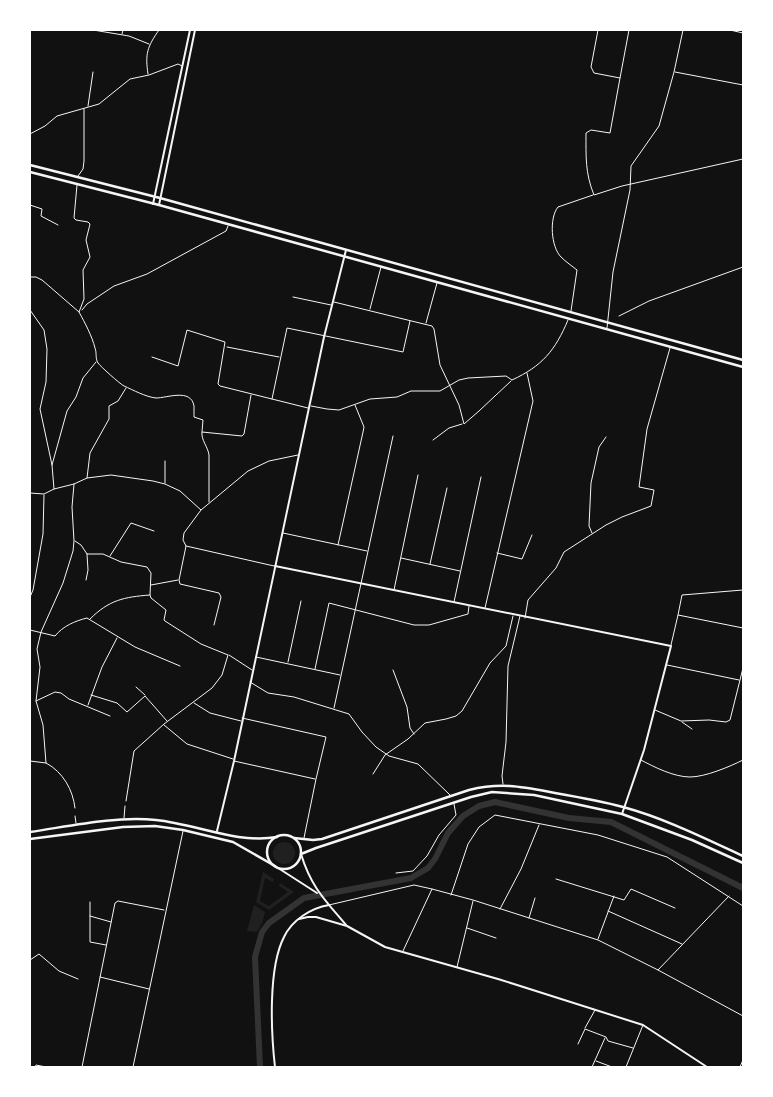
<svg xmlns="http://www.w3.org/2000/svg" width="773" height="1097" viewBox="0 0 773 1097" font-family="'Nunito Sans',sans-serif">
<rect width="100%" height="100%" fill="#111"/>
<g fill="#202020">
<circle cx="284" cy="853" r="11"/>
<polygon points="263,872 274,879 273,882 265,878 260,901 269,906 288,892 279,886 280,883 294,892 269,910 256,902"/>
<polygon points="254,905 265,912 262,923 257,932 247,931"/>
</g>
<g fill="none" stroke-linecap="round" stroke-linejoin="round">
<polyline stroke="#333" stroke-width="6" points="260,1067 255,957 262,932 269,923 304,898 411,878 428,868 435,859 448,833 463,816 479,806 495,802 569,818 611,822 743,888"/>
<g stroke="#f5f5f5" stroke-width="1">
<polyline points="93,30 129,36 149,44"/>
<polyline points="598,30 591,67 594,73 620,78 629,30"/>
<polyline points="691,30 712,30"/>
<polyline points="730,30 743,33"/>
<polyline points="122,34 123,30"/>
<polyline points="675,72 743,85"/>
<path d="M148,74C145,54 147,47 159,30"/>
<path d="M620,78L610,133L591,130L586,133C586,156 585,173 594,195L622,186L743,159"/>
<polyline points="88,106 93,72"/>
<polyline points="30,134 45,126 57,116 99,104 130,79 149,75 178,64 182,66"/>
<polyline points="78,176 83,169 84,161 84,109"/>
<path d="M77,185L74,218L76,220L88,222L90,224L86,240L90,257L83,270L84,299L79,312C85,323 92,336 95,348C97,353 95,358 98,363C100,366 120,384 124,386C133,390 146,397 156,398C167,398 191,388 194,406C194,410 194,414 194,417L203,420L202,432"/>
<polyline points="30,205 42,209 41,216 58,225"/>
<polyline points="30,277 36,277 42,280 79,312"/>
<polyline points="293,297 331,305"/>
<polyline points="334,302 432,326 434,329 440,365 459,405 464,424 479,411 511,381"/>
<polyline points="370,309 381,267"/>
<polyline points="30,310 44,330 47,349 46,382 40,409 52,465 54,489"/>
<polyline points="82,310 87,304 114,286 147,274 226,231 228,226"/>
<path d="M571,311L577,270C572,266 566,262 561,257C551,247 549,218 558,207L593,195"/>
<polyline points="619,316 649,301 743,267"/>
<polyline points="426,323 437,283"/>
<polyline points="607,328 613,272 630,190 631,166 659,126 674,72 683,30"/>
<polyline points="227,347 279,357"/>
<polyline points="152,357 178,366 187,330 225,342 218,384 220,386 308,408"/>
<polyline points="272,399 287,328 403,352 410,321"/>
<path d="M311,406L327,409L339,410L370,399L397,397L411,391H440L459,380L468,378L506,376L512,380C542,366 555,351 568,320"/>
<polyline points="433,440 449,428 462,424"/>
<polyline points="165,461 165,483"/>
<polyline points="52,465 67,411 76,397 83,378 96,362"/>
<polyline points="87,478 90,453 109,419 109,406 118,401 126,388"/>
<path d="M74,484L72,507L74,541L73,551L63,583L41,632L37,649L40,667L36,701L43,725L46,763C63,772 73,790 75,808"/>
<polyline points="30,493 44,494 54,489 74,484 87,478 111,475 153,481 165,484 180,491 201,510 248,471 269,461 298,455"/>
<path d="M209,502V455C208,447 201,440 202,432L242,436L244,434L251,395"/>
<polyline points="201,510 184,533 183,540 186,546 179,580 180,584 219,593 221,597 214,625"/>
<polyline points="283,533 367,551"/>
<polyline points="592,533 589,526 591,483 599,447 606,437"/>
<path d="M75,541L81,545L87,554H103L121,562L147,567L151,573L150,595C124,597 109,600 90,619"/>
<polyline points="338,545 363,432 364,427 355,405"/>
<polyline points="186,546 274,566"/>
<polyline points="497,553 522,559 532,535"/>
<polyline points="110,556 131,523 154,531"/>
<polyline points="401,558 460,571"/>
<polyline points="430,564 447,488"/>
<polyline points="86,580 88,570 87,554"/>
<polyline points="151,585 178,580"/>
<polyline points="394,590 418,475"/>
<polyline points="30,597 33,590 43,534 44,495"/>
<polyline points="454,602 481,477"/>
<polyline points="485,608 533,401 527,373"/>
<polyline points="678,615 682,595 743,590"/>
<polyline points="525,618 528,600 556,568 564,552 606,525 622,517 651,506 654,490 639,487 647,429 670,348"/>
<path d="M30,630L55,636C63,626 75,621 87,618L135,647L180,666"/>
<polyline points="671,645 678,615 743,628"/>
<polyline points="229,655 252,670"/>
<polyline points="256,657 340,675"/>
<polyline points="288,662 301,601"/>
<polyline points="667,665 739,680"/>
<polyline points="315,669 329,603 414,625 429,625 468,614 469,606"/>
<polyline points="393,670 407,707 410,728 414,734"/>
<polyline points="250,682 268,693 294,697 349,714 362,732 376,747 389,756 418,764 450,795"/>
<polyline points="136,687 145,695"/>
<polyline points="91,695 117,703 127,712 145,696 167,721"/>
<polyline points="36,701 55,692 61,693 69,699 110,716"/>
<polyline points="194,703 210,713 241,721"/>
<polyline points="88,705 102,667 117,638"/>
<polyline points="334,708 393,436"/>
<polyline points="655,710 681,721 709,720 726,722 730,720 743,668"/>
<polyline points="242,718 326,737 316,779 304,838"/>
<polyline points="682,722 692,729"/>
<polyline points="164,725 187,744 233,759"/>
<path d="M641,760C654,767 674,777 690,777C705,777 729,767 743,760"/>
<polyline points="30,761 46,763"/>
<polyline points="234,761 315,779"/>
<polyline points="373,774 385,755 408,739 425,723 446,719 456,716 462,711 490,663 506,646 513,616"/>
<polyline points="503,784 502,776 506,742 508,666 520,616"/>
<polyline points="126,801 134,751 164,724 212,688 222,675 228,655 201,644 165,621 164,620 166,610 151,598 150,595"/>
<polyline points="75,816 76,823"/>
<polyline points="124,818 125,806"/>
<polyline points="396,873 413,871 427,856 439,835 456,815 454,804"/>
<polyline points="556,879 624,900 631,889 675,908"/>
<polyline points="451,895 468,844 479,827 495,815 598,835 667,857 743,906"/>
<polyline points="90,902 90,942 106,945"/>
<polyline points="329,905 414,885 432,889"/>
<polyline points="500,909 521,869 539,825"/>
<polyline points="608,911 682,944"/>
<polyline points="90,916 111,922"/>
<polyline points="529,918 535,898"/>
<polyline points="467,928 496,938"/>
<polyline points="598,939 614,896"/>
<polyline points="403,951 432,889 473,900 598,940 658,970 729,896"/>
<polyline points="30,960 39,954 59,971 78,979"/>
<polyline points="457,967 473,901"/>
<polyline points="658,970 743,1016"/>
<polyline points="100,977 149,989"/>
<polyline points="585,1028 595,1010"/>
<polyline points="578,1044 585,1029 606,1037 608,1041 633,1048"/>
<polyline points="596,1061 612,1067"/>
<polyline points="35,1067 36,1065 46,1067"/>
<polyline points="82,1067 115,903 118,901 164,910"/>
<polyline points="133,1067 183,831"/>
<polyline points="592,1067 605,1038"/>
<polyline points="626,1067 643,1025"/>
<polyline points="740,1067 743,1060"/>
</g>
<g stroke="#f5f5f5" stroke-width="2">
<polyline points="275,566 671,646 644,750 622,814"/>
<polyline points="217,831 234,761 324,337 346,250"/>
</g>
<g stroke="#f5f5f5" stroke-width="2">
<polyline points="153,204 190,30"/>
<polyline points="159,205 195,30"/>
<path d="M301,854C311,887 325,900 346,925"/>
<polyline points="275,866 317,893"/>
<polyline points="299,919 308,917 316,917 347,926 385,947 498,979 643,1025 707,1067"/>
<path d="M275,1067C271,1032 268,968 284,937C292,920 311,908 329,905"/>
</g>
<g stroke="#f5f5f5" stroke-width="2.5">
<polyline points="30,165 160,198 743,360"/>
<polyline points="30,172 159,205 743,367"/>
<path d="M30,832C71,826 114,816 156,820C196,824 236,844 277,837"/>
<circle cx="284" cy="852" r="17"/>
<path d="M294,838L313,840L322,839L469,790C502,782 523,787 555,793C578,797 601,801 623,807C664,818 704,838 743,856"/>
<polyline points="30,839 123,827 155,826 183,830 233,842 275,866"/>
<polyline points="301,854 316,848 471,797 492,792 534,795 622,814 692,840 743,863"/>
</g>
</g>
<rect width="773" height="1097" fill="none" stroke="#ffffff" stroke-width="62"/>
</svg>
